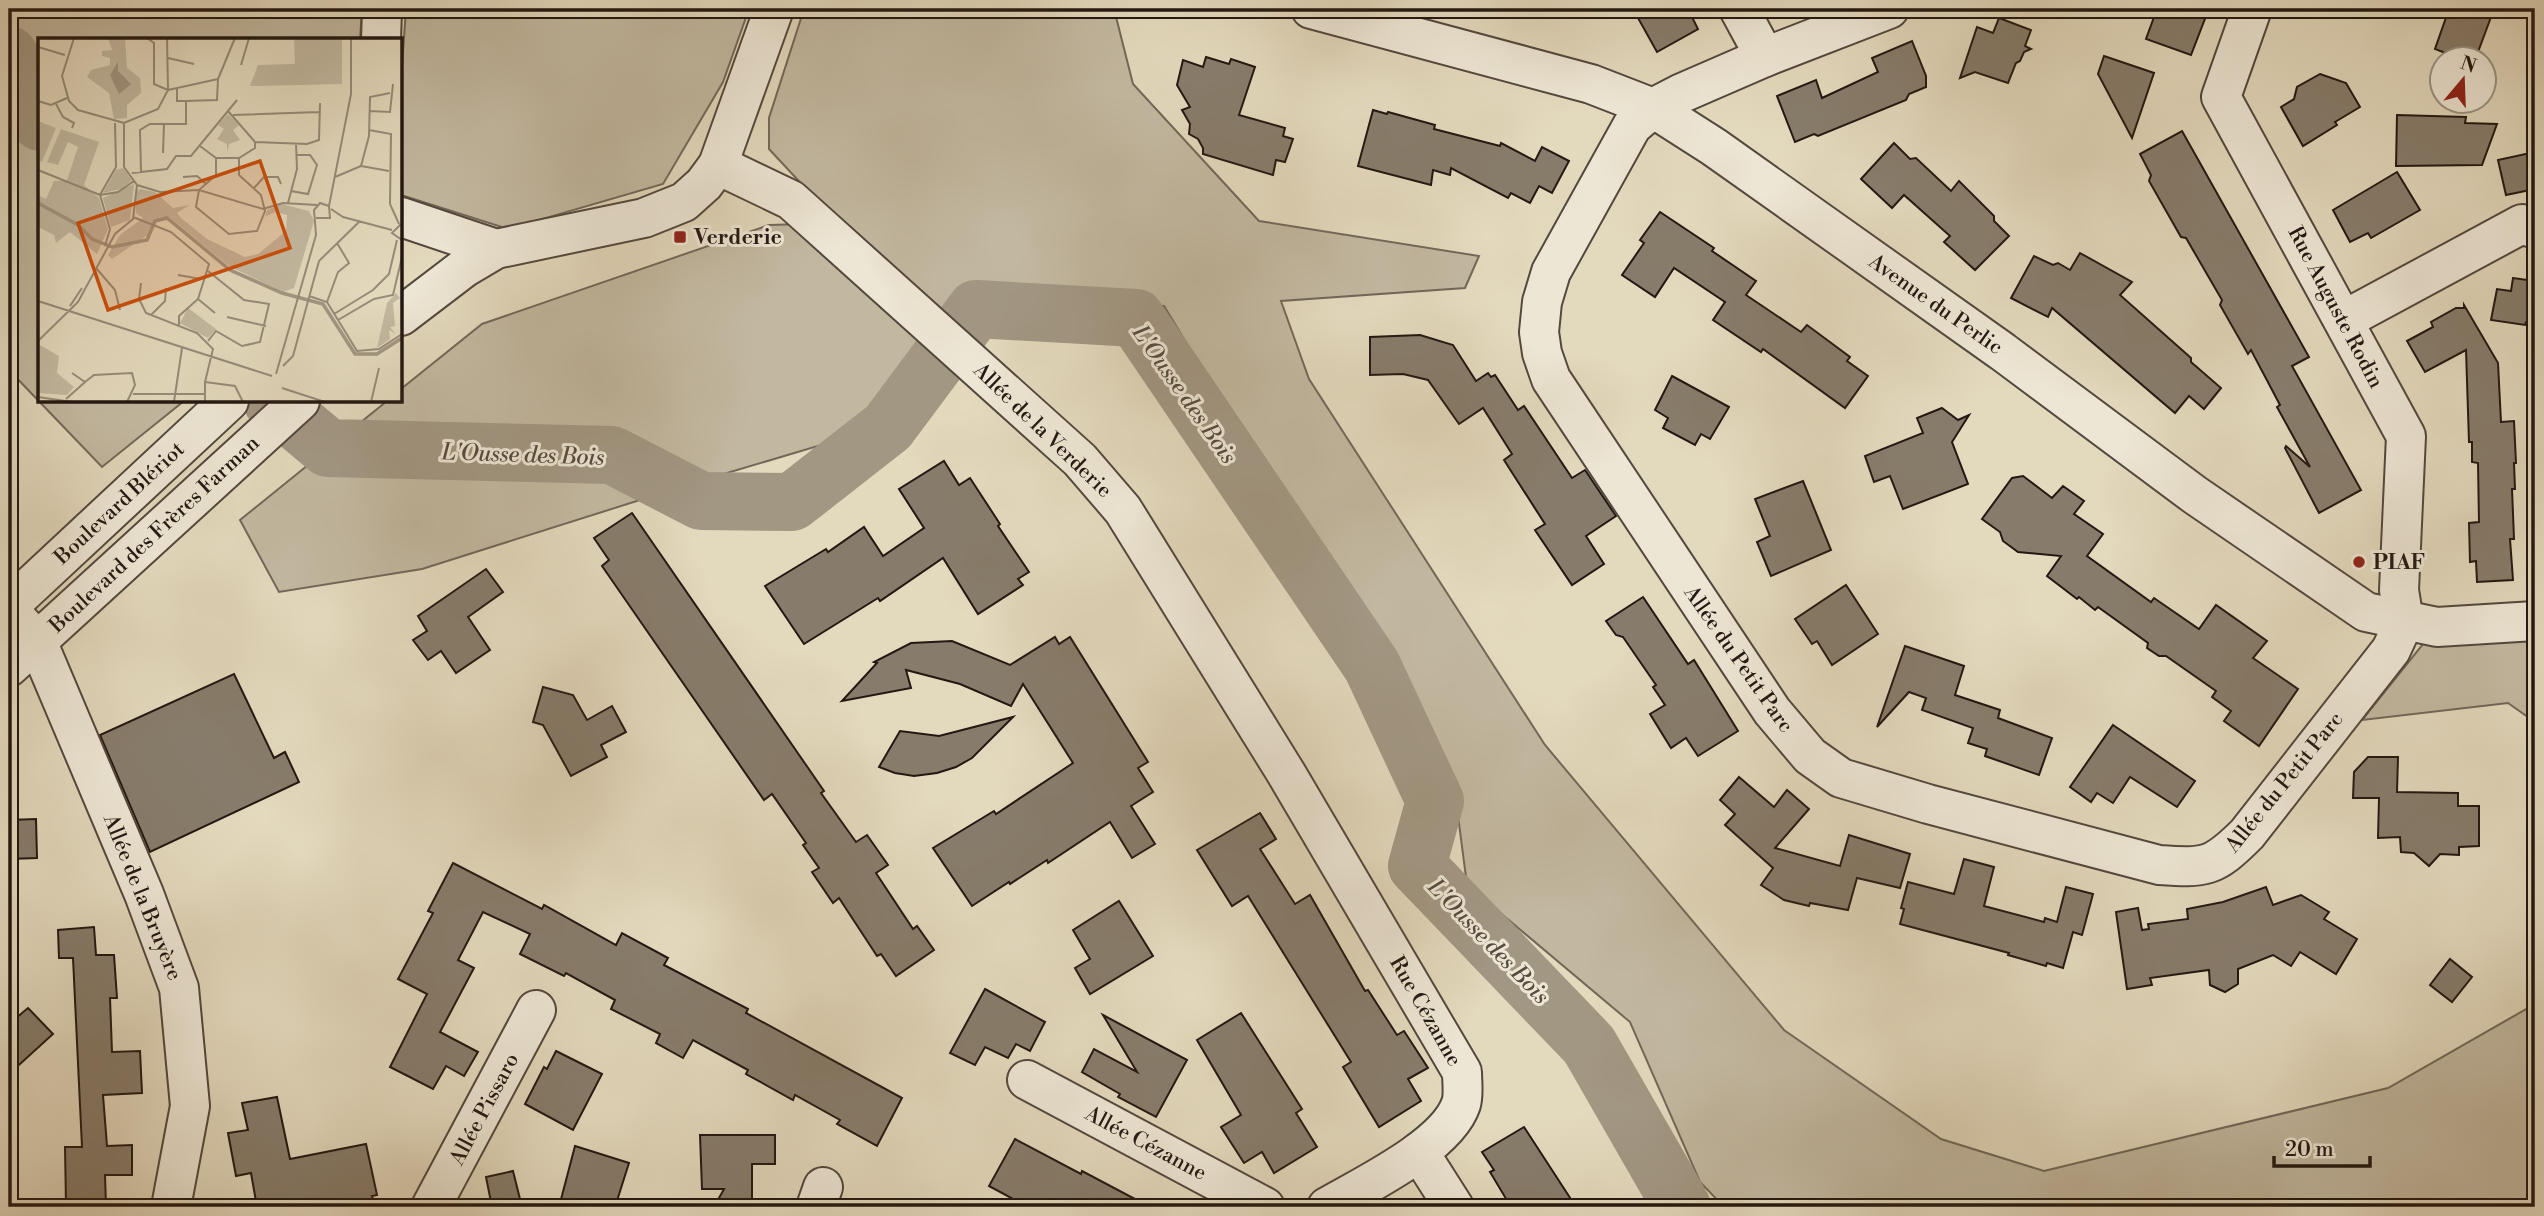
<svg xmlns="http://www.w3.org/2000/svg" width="2544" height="1216" viewBox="0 0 2544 1216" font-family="'Libre Bodoni',serif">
<rect width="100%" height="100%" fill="#e3d9bd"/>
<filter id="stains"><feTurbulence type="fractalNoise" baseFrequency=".00286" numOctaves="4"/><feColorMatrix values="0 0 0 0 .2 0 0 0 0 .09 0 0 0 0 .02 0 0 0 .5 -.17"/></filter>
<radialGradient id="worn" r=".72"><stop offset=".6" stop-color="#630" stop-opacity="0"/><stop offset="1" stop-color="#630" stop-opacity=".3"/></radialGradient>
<g fill="#c2b8a0" stroke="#726859" stroke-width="2">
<polygon points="9,9 362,9 360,40 40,40 40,401 184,401 102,467 9,370"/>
<polygon points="406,9 749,9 723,82 663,184 508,229 401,195 401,81"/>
<polygon points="804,9 1114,9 1133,84 1259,221 1479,256 1465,288 1281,301 1309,379 1545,745 1784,1030 1941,1139 2044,1171 2388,1088 2535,1004 2535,1207 1724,1207 1700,1182 1630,1022 1467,885 1454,785 1164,306 965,298 845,438 700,481 422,569 279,592 240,520 387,401 401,401 401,389 482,324 769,225 838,223 769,149 769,118"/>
<polygon points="2535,640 2535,722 2508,703 2362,720 2423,644"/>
</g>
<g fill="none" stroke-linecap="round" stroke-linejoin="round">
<g stroke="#a29783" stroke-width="58">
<polyline points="9,55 40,122"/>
<polyline points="272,401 328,448 612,455 701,501 792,502 888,427 976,309 1136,318 1372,666 1435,801 1417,866 1589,1045 1682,1207"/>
</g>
</g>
<g fill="#877c6b" stroke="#231812" stroke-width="2">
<polygon points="1633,9 1688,9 1698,29 1657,52"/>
<polygon points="2157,9 2186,9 2206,16 2191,55 2146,39"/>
<polygon points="2449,9 2494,9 2475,60 2463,60 2435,49"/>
<polygon points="1999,18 2031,30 2025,46 2031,49 2024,52 2020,61 2016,63 2008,83 1975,72 1960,78 1977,27 1993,33"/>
<polygon points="1912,41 1926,76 1926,87 1909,94 1906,100 1818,136 1814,134 1795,142 1777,96 1816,80 1822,98 1878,72 1872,58"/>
<polygon points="2104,56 2154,73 2132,138 2098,74"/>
<polygon points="1206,57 1229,64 1231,59 1255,67 1239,115 1285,128 1283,136 1293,139 1285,162 1276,160 1273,175 1203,154 1203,148 1198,139 1189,134 1190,124 1182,110 1190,107 1177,85 1183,60 1203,67"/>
<polygon points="2320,74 2346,83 2360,107 2335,122 2337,125 2303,146 2281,107 2294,99 2297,87"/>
<polygon points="1373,110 1387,114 1388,112 1435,125 1434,129 1500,146 1501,143 1535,161 1542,147 1569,161 1552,193 1539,186 1530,203 1511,193 1508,198 1451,168 1450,175 1433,170 1431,185 1358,166"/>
<polygon points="2397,115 2466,117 2465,123 2497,124 2482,165 2396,166"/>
<polygon points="2182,131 2309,357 2292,366 2361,490 2319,513 2285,448 2286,446 2310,467 2277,407 2280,405 2251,350 2248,354 2220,305 2222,300 2186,238 2181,237 2149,181 2151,175 2140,154"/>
<polygon points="1894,143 1910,159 1916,158 1951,191 1959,181 1994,216 1994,221 2009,236 1975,270 1944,242 1950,236 1904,195 1892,208 1861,179"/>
<polygon points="2535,152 2535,189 2506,195 2498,160"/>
<polygon points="2397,172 2420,210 2371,238 2368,233 2350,242 2333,210"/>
<polygon points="1660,212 1714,248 1712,251 1756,281 1746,295 1801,332 1807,325 1850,357 1847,361 1868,376 1845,408 1763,349 1761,352 1713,320 1725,302 1674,268 1655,297 1622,275 1644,243 1640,240"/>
<polygon points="2080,253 2132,282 2120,295 2191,358 2191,362 2221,388 2204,409 2189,396 2175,413 2052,308 2048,317 2011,298 2034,256 2053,265 2058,263 2070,270"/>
<polygon points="2513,278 2535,281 2535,323 2526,322 2525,325 2491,320 2497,289 2511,291"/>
<polygon points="2464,305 2498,363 2501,422 2514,421 2516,463 2514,463 2515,489 2512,489 2514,539 2510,539 2513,580 2477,582 2476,561 2470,562 2469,523 2479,522 2478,463 2472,462 2472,442 2469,442 2466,350 2425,372 2407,341 2433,327 2431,322 2456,308 2464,308"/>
<polygon points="1420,335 1453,345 1476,381 1488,373 1491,377 1495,375 1518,410 1524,406 1572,478 1585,470 1616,516 1586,536 1604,564 1572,585 1535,530 1545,524 1504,460 1512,454 1483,408 1459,424 1428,380 1403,374 1370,375 1370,337"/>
<polygon points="1672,376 1729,407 1710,439 1701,434 1695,445 1663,428 1668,418 1655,410"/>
<polygon points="1942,408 1958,420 1969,415 1952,442 1968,484 1903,509 1890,476 1874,482 1865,456 1923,433 1917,418"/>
<polygon points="944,461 959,485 970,478 1000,524 998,526 1029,572 1018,579 1023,585 978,614 943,558 880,601 878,598 804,644 765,586 826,549 828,552 864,527 883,556 924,528 899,489"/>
<polygon points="2023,476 2052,498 2063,486 2084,501 2074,514 2103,534 2087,556 2151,602 2154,598 2199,629 2216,605 2267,641 2253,658 2298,689 2259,746 2224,721 2231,711 2212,697 2216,691 2166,656 2159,656 2147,648 2148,643 2098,607 2095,610 2079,597 2077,599 2047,576 2061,556 2018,552 2003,541 2000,532 1982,519 2012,478"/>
<polygon points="1803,481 1831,550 1771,576 1757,542 1770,536 1755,499"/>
<polygon points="632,513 824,791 821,793 856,842 867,835 888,865 876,873 913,929 917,926 934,950 896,976 881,954 877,956 839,898 833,903 812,872 819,868 803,845 806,843 772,794 764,800 602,566 609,560 594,538"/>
<polygon points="486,569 503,592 468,617 490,650 456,673 441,651 428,660 413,640 427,631 418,616"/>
<polygon points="1846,585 1878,634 1832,665 1817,641 1812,644 1795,619"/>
<polygon points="1643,597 1688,664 1694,660 1738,731 1698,756 1686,738 1671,748 1650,714 1665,705 1653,687 1656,685 1623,637 1616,635 1606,621"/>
<polygon points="1055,637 1059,644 1070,637 1148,762 1138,768 1153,792 1131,806 1155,844 1132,858 1110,822 1048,863 1047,860 1010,884 1009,882 972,906 933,848 994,811 996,814 1073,763 1023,684 1011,706 960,684 906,670 911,688 842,701 877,663 874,662 911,643 952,641 1010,665"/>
<polygon points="1905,646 1964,666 1955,695 2000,710 1998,718 2052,738 2039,775 1985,756 1987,749 1968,743 1973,728 1922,710 1926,698 1909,692 1877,727"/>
<polygon points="234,674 274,758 285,752 299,782 150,852 100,735"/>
<polygon points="543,687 573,695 587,720 612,706 626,732 601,745 607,757 571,776 543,725 533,722"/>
<polygon points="1013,717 972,758 956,767 937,773 914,776 895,773 879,767 900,731 939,736"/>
<polygon points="2113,725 2195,781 2177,807 2130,777 2113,803 2097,793 2091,802 2070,787"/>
<polygon points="2368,757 2398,757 2397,792 2458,793 2458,806 2479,806 2479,846 2459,847 2459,855 2440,854 2429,866 2414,853 2401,852 2400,837 2378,838 2379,798 2353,798 2354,772"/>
<polygon points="1739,777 1774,807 1787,790 1809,809 1775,848 1840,866 1849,835 1910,854 1900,888 1857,878 1848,910 1810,903 1809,906 1784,900 1761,885 1773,868 1725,825 1735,814 1720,800"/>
<polygon points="1260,813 1276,839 1260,849 1295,904 1310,895 1365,991 1368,990 1397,1035 1404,1031 1428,1068 1408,1079 1421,1101 1379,1127 1343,1067 1351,1062 1248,896 1232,906 1197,850"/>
<polygon points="36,819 37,858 9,859 9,820"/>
<polygon points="1964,859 1994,867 1984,906 2044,922 2045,918 2057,922 2066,887 2093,894 2082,935 2073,932 2063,968 2047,963 2046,966 2008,955 2009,953 1900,924 1904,909 1901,908 1908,882 1954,894"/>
<polygon points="453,863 542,909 544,905 616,945 622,933 668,958 664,965 748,1009 746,1013 902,1098 877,1146 837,1124 840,1120 795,1095 793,1100 746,1074 748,1070 693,1040 683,1058 656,1043 660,1034 611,1009 615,1000 566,973 564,976 520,954 530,934 483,912 458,960 474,968 440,1032 478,1052 464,1076 446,1066 433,1089 390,1067 427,994 398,979 433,913 428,911"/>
<polygon points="2266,887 2273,905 2301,895 2329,912 2324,919 2357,939 2336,974 2300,952 2291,966 2273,955 2238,969 2238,984 2225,992 2210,985 2209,970 2150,978 2152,985 2127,989 2116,912 2138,908 2142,930 2149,929 2148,924 2188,919 2187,909 2223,902"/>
<polygon points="1119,901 1153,956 1090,994 1075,968 1090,959 1073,930"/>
<polygon points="94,927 96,955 114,955 117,998 110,998 112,1052 140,1051 142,1093 103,1095 107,1146 132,1145 132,1175 105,1175 106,1207 82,1207 82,1205 66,1205 65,1147 82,1147 73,958 59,958 58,930"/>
<polygon points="2450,959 2472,977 2452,1002 2430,985"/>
<polygon points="985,989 1045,1022 1030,1051 1016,1044 1008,1058 985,1047 975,1065 950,1053"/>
<polygon points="28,1008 53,1034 9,1074 9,1024"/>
<polygon points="1241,1013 1302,1109 1296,1113 1317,1147 1274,1173 1262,1152 1244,1163 1221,1127 1241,1115 1197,1040"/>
<polygon points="1103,1015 1187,1060 1156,1117 1118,1097 1120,1094 1082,1072 1094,1049 1137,1072"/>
<polygon points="556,1051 602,1074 573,1130 525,1104 544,1067 547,1069"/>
<polygon points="277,1097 290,1159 366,1144 377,1195 372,1196 375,1207 257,1207 251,1173 236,1176 228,1133 248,1130 242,1103"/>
<polygon points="1524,1127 1576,1207 1511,1207 1490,1172 1494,1170 1482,1152"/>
<polygon points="700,1135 775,1135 775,1164 752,1164 752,1207 714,1207 724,1189 702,1189"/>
<polygon points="1015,1139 1081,1174 1082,1171 1150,1207 1028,1207 989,1186"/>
<polygon points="575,1146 629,1163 615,1207 559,1207"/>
<polygon points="513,1171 522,1207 492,1207 486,1177"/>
</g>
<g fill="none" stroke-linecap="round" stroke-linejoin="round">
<g stroke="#53483d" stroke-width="42">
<g id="minor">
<polyline points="1311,9 1591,84 1653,108 1714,147 2003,352 2195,495 2366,612 2437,627 2535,621"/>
<polyline points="1739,9 1765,57"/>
<path d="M1889,9L1765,57L1682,93L1653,108L1632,126L1551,272L1542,302L1539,332L1542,353L1551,379L1772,711L1810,756L1841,778L1928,804L2159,865C2206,868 2213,868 2247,834L2391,650L2404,622L2399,590L2406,436L2221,97L2252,9"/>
<polyline points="381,40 382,9"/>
<path d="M718,165L791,200L1080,460L1123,510L1286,773L1462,1072C1462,1082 1464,1095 1461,1104C1447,1146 1365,1185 1327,1207"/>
<polyline points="401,217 496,249"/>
<polyline points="401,316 464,268 496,249 644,218 684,202 704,184 718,165 774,9"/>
<polyline points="2344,320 2522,224 2535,229"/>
<polyline points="9,606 229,401"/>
<polyline points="9,610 37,641 144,894 179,988 190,1106 171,1207"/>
<polyline points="9,667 300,401"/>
<polyline points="1027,1080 1265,1207"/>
<polyline points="1419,1152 1454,1207"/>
<polyline points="431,1207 536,1010"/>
<polyline points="816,1207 823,1187"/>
</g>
</g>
<use href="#minor" stroke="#ede6d4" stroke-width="38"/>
</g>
<g fill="#8f2418" stroke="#ede6d4" stroke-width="2.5">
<rect x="673" y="230" width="14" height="14" rx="3.5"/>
<circle cx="2359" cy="562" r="7"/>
</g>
<g text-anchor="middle" stroke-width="6" stroke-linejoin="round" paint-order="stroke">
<g font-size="21" font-weight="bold" fill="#231812" stroke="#ede6d4" text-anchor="start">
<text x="694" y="244">Verderie</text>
<text x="2373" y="569">PIAF</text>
</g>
<g font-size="21" fill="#231812" stroke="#ede6d4">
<text transform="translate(1936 304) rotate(35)" y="7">Avenue du Perlic</text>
<text transform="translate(2336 307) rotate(62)" y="7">Rue Auguste Rodin</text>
<text transform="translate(1043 430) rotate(44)" y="7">Allée de la Verderie</text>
<text transform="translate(119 503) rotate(-43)" y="7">Boulevard Blériot</text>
<text transform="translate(154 534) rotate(-43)" y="7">Boulevard des Frères Farman</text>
<text transform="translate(1739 659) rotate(55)" y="7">Allée du Petit Parc</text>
<text transform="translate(2284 782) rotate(-51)" y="7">Allée du Petit Parc</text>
<text transform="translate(143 897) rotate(68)" y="7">Allée de la Bruyère</text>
<text transform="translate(1426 1011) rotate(60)" y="7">Rue Cézanne</text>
<text transform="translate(484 1109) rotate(-62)" y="7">Allée Pissaro</text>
<text transform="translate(1146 1143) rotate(28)" y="7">Allée Cézanne</text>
</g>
<g font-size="23" font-style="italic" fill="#564b3f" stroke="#ede6d4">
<text transform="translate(1185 394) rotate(55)" y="8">L'Ousse des Bois</text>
<text transform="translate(523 454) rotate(2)" y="8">L'Ousse des Bois</text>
<text transform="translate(1489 941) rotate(46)" y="8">L'Ousse des Bois</text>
</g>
</g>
<g transform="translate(38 38)">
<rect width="364" height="364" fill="#e3d9bd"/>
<path d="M70,0L87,1L89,30L102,40L103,55L89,67V80L76,81L71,55L49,39L53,32L72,27V20L64,18V13L74,12ZM256,0H304V46L212,48L220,27L257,26ZM190,76L201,87L195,92L202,102L191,106L189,115V106L179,101L186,91L180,87ZM0,83L18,90L4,124L0,123ZM23,91L61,104L46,147L61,160L70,191L59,216L32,194L18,205L16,197L0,189V157L8,161L16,143L29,142L40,109L30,104L20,127L9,124ZM85,130L94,142L83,151L65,155L78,132ZM96,146L92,182L73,189L65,160ZM102,151L117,154L135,170L152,167L139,175L143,180L169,201L207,219L220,216L248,193L249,177L237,174L227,179L229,172L243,166L271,173L276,183L256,250L245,254L191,228L131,179L116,183L111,196L74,221L70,217L82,197L105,180L98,175V154ZM358,255L362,260L355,265L357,288L352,289L358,296L351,292L352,301L339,310L349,265ZM150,270L178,291L170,300L142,285ZM0,306L21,318L19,335L36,349L29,357L0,355Z" fill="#c2b8a0"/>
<path d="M80,24V33L93,46L81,56L72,37Z" fill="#a29783"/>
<path fill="none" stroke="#a29783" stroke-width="3.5" d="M0,165L40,187L54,201L74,209L109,202L117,183L129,180L192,232L244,255L285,266L317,316H339L364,300"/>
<path fill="none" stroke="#968c79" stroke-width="2" d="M36,0L24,38L31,63L40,72L86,85L120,71L130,52L129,0M109,0L116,5V46L130,52M0,9L27,17M130,20L156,26M203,27L211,0M139,50V63H148M130,52L180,41M0,63L13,67L29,60M18,66L25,79L36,85L34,90M190,73L217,104L269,106L281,102L282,65M332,73L352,74L355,46M195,77L281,74M331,92L353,96L352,166L361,186M162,108L178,120H201L217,110V104M125,115L126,86M178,120V137L161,152L158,169L191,196L219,193L227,173L223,157L201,137V120M323,128L331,98L332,59L352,55M323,128L351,133M0,132L62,157L80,154L96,143M103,134L102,92L112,86H148V63L179,62L180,41L197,0M94,135L129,131L138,118H153L199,62M145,139L159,138L168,146M297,139L323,128M99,147L122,154L161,152L225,171L245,165L279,167M216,150L226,139H240L243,146M253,153L270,156L279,127L272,117H259M250,165L259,131L258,106M291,168L313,56V0M293,171L305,179L354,192M95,179L133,194L171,226L160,261L141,278V287M363,186L354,195L364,202M67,208L72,191L62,157L78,129L77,85M58,230L77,252L82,272M170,233L206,262L231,266L222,304L204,308L178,293L170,303M140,237L163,241M103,245L101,261L108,275L159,295L175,311L167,344V364M271,258L289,264L319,313L341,311L364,296M160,261L177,275M0,263L234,338M289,264L300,234L311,225L299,205M32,268L44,250M296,276L335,252L351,236L359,202M113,277L127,263L128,250M189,279L228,288M300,282L336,261L355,257L364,219M0,303L40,264L77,196L95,181L99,147L86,129V85M245,328L255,318L281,223L322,183M238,336L278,197L276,172L282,165L291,168L292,180H278M47,344L56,337L94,335L97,347L89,364M167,344L197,348L205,364M244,350L287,364M95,356H166M0,359L34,364M28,361L47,344L34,335M136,364L144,310M333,364L341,330"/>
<path fill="#ca4f0d" fill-opacity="0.15" stroke="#ca4f0d" stroke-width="3.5" d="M222,123L252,210L70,272L40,185Z"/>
<rect width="364" height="364" fill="none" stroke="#231812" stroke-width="3.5"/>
</g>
<rect width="2544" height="1216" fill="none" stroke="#e3d9bd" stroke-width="35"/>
<rect x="10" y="10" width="2523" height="1195" fill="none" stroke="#231812" stroke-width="3.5"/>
<rect x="18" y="18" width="2509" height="1181" fill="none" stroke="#231812" stroke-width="2"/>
<g transform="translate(2463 80) rotate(19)"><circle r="33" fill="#ede6d4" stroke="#9c9486" stroke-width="2"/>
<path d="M0-5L12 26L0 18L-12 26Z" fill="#8f2418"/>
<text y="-10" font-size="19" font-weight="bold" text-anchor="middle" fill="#231812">N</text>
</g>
<path d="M2274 1156v10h96v-10" fill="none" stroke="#231812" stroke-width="3.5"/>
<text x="2285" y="1156" font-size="21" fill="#231812" stroke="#ede6d4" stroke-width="5" paint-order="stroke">20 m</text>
<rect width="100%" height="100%" filter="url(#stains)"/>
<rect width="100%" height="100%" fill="url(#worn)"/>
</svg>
